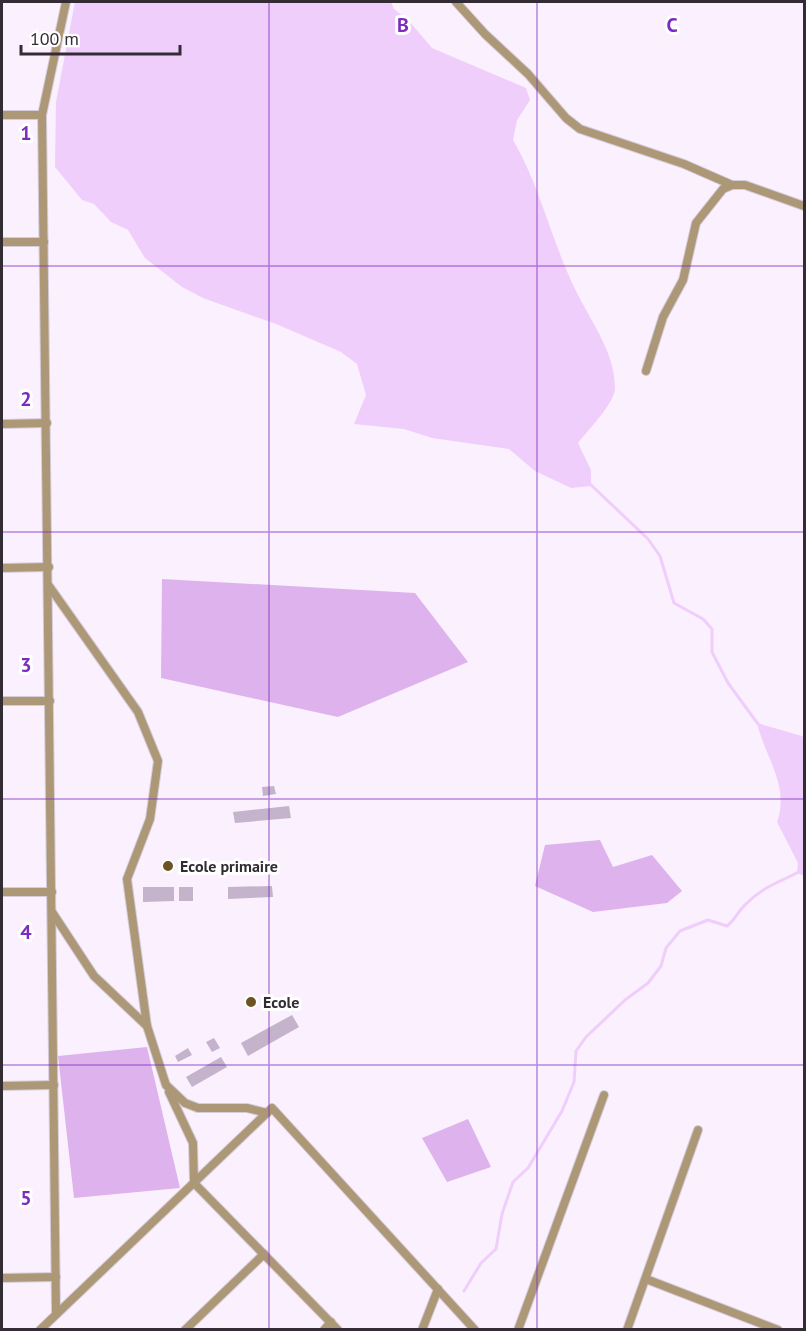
<svg xmlns="http://www.w3.org/2000/svg" width="806" height="1331" viewBox="0 0 806 1331" font-family="'PT Sans',sans-serif">
<rect width="100%" height="100%" fill="#faf0fe"/>
<g fill="#deb3ed">
<polygon points="162,579 415,593 468,662 338,717 161,678"/>
<polygon points="600,840 613,867 652,855 682,891 667,903 593,912 535,886 545,845"/>
<polygon points="147,1047 180,1188 74,1198 58,1056"/>
<polygon points="468,1119 491,1167 447,1182 422,1138"/>
</g>
<g fill="#f0cefb">
<path d="M75,2H391L394,9L409,21L432,48L526,88L530,100L517,120L513,140C540,186 551,239 574,287C589,319 615,351 615,388C615,403 588,430 578,443L591,470V486L571,488L535,471L509,449L432,438L404,429L354,424L366,395L357,364L341,352L276,324L203,298L182,287L145,258L128,230L111,222L94,204L82,200L55,167L56,102Z"/>
<path d="M757,723L802,736L804,739V876L797,873L798,863L777,822C790,786 765,757 757,723Z"/>
</g>
<g fill="none" stroke-linecap="round" stroke-linejoin="round">
<g stroke="#f0cefb" stroke-width="3">
<polyline points="590,484 648,539 660,556 674,603 703,619 712,629 712,652 728,683 758,724"/>
<path d="M464,1291L481,1263L496,1249L502,1214L513,1182L528,1168L562,1111L574,1082L576,1051L586,1037L625,1000L648,983L661,966L666,948L680,931L708,920L727,926C736,919 738,911 746,904C766,884 782,882 804,869"/>
</g>
</g>
<g fill="#c4b3cb">
<polygon points="274,786 276,794 263,796 262,787"/>
<polygon points="289,806 291,818 235,823 233,812"/>
<polygon points="272,886 273,897 228,899 228,887"/>
<polygon points="143,887 174,887 174,901 143,902"/>
<rect x="179" y="887" width="14" height="14"/>
<polygon points="292,1015 299,1027 248,1056 241,1043"/>
<polygon points="214,1038 220,1048 212,1052 206,1042"/>
<polygon points="188,1048 192,1055 178,1062 175,1056"/>
<polygon points="221,1057 227,1067 192,1087 186,1077"/>
</g>
<g fill="none" stroke-linecap="round" stroke-linejoin="round">
<g stroke="#d6cdda" stroke-width="10">
<g id="minor">
<polyline points="456,2 485,34 528,74 566,118 580,129 684,164 732,185"/>
<polyline points="2,115 42,115"/>
<polyline points="2,242 44,242"/>
<polyline points="646,371 663,317 683,280 696,223 723,189 732,185 745,185 804,206"/>
<polyline points="2,424 47,423"/>
<polyline points="2,568 49,567"/>
<polyline points="49,586 138,712 158,761 150,819 127,879 147,1026 166,1085 185,1103 198,1108 247,1108 267,1113"/>
<polyline points="2,701 50,701"/>
<polyline points="2,892 52,892"/>
<polyline points="52,912 94,976 147,1026"/>
<polyline points="2,1086 54,1085"/>
<polyline points="169,1092 193,1143 194,1183 338,1330"/>
<polyline points="2,1278 56,1277"/>
<polyline points="646,1279 778,1330"/>
<polyline points="56,1314 42,115 66,2"/>
<polyline points="40,1330 272,1108 475,1330"/>
<polyline points="185,1330 264,1254"/>
<polyline points="324,1330 331,1322"/>
<polyline points="422,1330 438,1289"/>
<polyline points="518,1330 604,1095"/>
<polyline points="627,1330 698,1130"/>
</g>
</g>
<use href="#minor" stroke="#ac9876" stroke-width="8"/>
</g>
<path fill="none" stroke="#7b2cbf" stroke-width="1.5" stroke-opacity="0.55" d="M269,2V1330M537,2V1330M2,266H804M2,532H804M2,799H804M2,1065H804"/>
<g fill="#6d5324" stroke="#fff" stroke-width="2">
<circle cx="168" cy="866" r="6"/>
<circle cx="251" cy="1002" r="6"/>
</g>
<g text-anchor="middle" stroke-width="6" stroke-linejoin="round" paint-order="stroke">
<g font-size="16" font-weight="bold" fill="#332c35" stroke="#fff" text-anchor="start">
<text x="180" y="872">Ecole primaire</text>
<text x="263" y="1008">Ecole</text>
</g>
</g>
<g font-size="20" text-anchor="middle" font-weight="bold" fill="#7b2cbf" stroke="#fff" stroke-width="6" stroke-linejoin="round" paint-order="stroke">
<text x="403" y="32">B</text>
<text x="672" y="32">C</text>
<text x="26" y="140">1</text>
<text x="26" y="406">2</text>
<text x="26" y="672">3</text>
<text x="26" y="939">4</text>
<text x="26" y="1205">5</text>
</g>
<rect width="806" height="1331" fill="none" stroke="#332c35" stroke-width="6"/>
<path d="M21 45v9h159v-9" fill="none" stroke="#332c35" stroke-width="3"/>
<text x="30" y="45" font-size="18" fill="#332c35" stroke="#ffffff" stroke-width="4.5" paint-order="stroke">100 m</text>
</svg>
